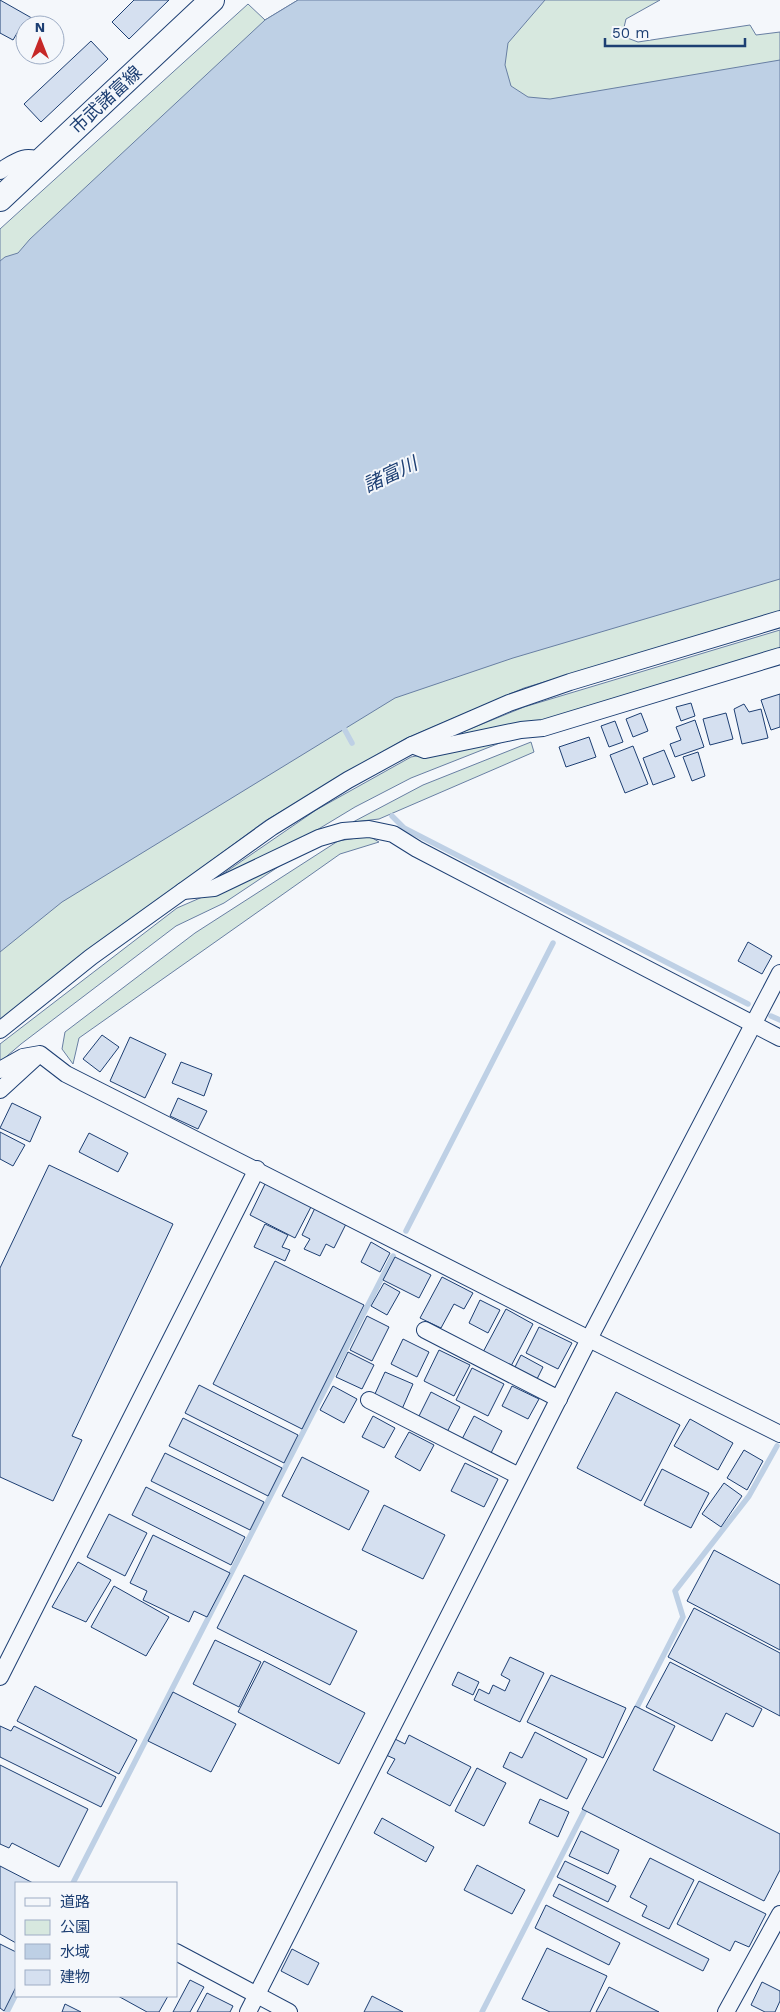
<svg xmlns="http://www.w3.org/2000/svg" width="780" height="2012" viewBox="0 0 780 2012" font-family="'Work Sans','Noto Sans JP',sans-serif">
<rect width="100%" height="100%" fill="#f4f7fb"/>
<g fill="#d7e8df" stroke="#687fa3">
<polygon points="298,0 0,290 0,229 248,4 265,20"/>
<polygon points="530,0 660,0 626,19 622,36 638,42 750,25 756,35 780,32 780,77 554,113 473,104"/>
<polygon points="780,553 780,612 524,688 405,739 265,821 78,959 0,1022 0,916 355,698"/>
<polygon points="780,630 780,651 534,723 433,744 524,707"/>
<polygon points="515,737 411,778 355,807 302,839 217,878 316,810 411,757"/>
<polygon points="531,742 534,752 379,819 353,822 423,785"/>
<polygon points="369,836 379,842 340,854 79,1038 73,1064 62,1049 65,1032 195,933 338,841"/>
<polygon points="290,859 224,903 176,926 21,1044 0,1062 0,1044 177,908"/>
</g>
<polygon fill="#bed0e5" stroke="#687fa3" points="298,0 545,0 508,43 505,65 511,86 528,97 550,99 780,60 780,579 513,658 395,698 62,902 0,952 0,261 5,257 18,253 30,239 265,20"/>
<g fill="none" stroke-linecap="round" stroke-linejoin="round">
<g stroke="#bed0e5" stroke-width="5.5">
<polyline points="341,723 352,743"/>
<polyline points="392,816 404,828 748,1004"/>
<polyline points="771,1016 780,1020"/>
<polyline points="406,1231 553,943"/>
<polyline points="634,1713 683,1617 675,1591 749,1496 777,1446"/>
<polyline points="73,1883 393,1256"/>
<polyline points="7,2012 16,1994"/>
<polyline points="482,2012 588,1804"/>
</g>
</g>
<g fill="#d5e0f0" stroke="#1d3f73">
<polygon points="0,0 37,21 35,25 23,23 13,40 0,33"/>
<polygon points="134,0 169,0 129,39 112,22"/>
<polygon points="91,41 108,59 41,122 24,104"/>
<polygon points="780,694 780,727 771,730 761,700"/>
<polygon points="691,703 695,716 681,721 676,707"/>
<polygon points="744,704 749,712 761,709 768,738 742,744 734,709"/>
<polygon points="641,713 648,731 633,737 626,719"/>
<polygon points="726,713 733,739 710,745 703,719"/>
<polygon points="695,720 704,747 675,757 670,744 681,740 676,727"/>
<polygon points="615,721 623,742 609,747 601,726"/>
<polygon points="589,737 596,757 566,767 559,747"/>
<polygon points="633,746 648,784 625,793 610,755"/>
<polygon points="664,750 675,777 653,785 643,758"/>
<polygon points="698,752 705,776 692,781 683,757"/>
<polygon points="748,942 772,956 762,974 738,961"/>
<polygon points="102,1035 119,1047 100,1072 83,1059"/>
<polygon points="130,1037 166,1054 145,1098 110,1081"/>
<polygon points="181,1062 212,1074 204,1096 172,1083"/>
<polygon points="178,1098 207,1111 198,1129 170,1116"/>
<polygon points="12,1103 41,1117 30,1142 0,1128"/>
<polygon points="0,1132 25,1145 13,1166 0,1159"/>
<polygon points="89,1133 128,1153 118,1172 79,1152"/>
<polygon points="49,1165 173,1224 72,1436 82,1440 53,1501 0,1477 0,1268"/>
<polygon points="267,1180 313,1203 295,1238 250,1215"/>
<polygon points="315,1208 346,1224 334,1248 326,1244 320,1256 304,1249 310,1239 302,1235"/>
<polygon points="265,1224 288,1235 282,1247 290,1250 285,1261 254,1247"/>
<polygon points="371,1242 390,1253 380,1272 361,1262"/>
<polygon points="395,1257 431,1275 419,1298 383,1280"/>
<polygon points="275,1261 364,1305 302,1429 213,1384"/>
<polygon points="442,1277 473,1293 464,1309 454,1304 441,1328 420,1318"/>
<polygon points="384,1283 400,1292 387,1315 371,1306"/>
<polygon points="480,1300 500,1310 488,1333 469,1323"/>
<polygon points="506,1309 533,1324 510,1368 482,1354"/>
<polygon points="367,1316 389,1327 372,1361 350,1350"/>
<polygon points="539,1327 572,1343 558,1369 526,1353"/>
<polygon points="403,1339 429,1352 417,1377 391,1364"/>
<polygon points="439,1350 470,1365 454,1396 424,1381"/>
<polygon points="348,1352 374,1365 362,1389 336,1377"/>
<polygon points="521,1355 543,1367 536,1381 514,1369"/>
<polygon points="472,1368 504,1384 488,1416 456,1400"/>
<polygon points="385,1372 413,1384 402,1409 374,1396"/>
<polygon points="199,1385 298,1435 284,1463 185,1413"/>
<polygon points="333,1386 357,1399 344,1423 320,1410"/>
<polygon points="512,1386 539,1399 528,1419 502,1406"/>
<polygon points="431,1392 460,1407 447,1432 418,1418"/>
<polygon points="616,1392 680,1425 641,1501 577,1468"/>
<polygon points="373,1416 395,1428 384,1448 362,1437"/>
<polygon points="474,1416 502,1431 490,1455 461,1441"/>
<polygon points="183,1418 282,1468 268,1496 169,1446"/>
<polygon points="690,1419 733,1443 718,1470 674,1446"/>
<polygon points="409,1432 434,1445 420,1471 395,1457"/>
<polygon points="744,1450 763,1461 747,1490 727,1478"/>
<polygon points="165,1453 264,1502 250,1530 151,1481"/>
<polygon points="302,1457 369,1491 349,1530 282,1496"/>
<polygon points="465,1463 498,1479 484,1507 451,1491"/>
<polygon points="662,1469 709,1493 691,1528 644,1505"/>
<polygon points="724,1483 742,1496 721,1527 702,1514"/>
<polygon points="146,1487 245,1537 231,1565 132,1515"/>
<polygon points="384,1505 445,1535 423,1579 362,1550"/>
<polygon points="109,1514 147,1533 125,1576 87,1557"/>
<polygon points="153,1535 230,1573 207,1617 194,1611 189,1622 143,1600 147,1591 130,1583"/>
<polygon points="714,1550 780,1585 780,1650 687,1601"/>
<polygon points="78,1562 111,1580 86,1622 52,1607"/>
<polygon points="244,1575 357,1631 330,1685 217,1628"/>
<polygon points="114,1586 169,1617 146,1656 91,1627"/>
<polygon points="694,1608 780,1653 780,1716 668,1657"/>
<polygon points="215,1640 261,1662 239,1707 193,1684"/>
<polygon points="510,1657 544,1673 520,1722 474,1700 479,1689 489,1694 493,1685 505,1691 510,1680 501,1675"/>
<polygon points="264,1661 365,1713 339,1764 238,1712"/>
<polygon points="670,1662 762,1709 753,1727 726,1713 712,1741 646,1707"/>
<polygon points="458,1672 479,1682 473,1695 452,1685"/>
<polygon points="551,1675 626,1708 603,1758 527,1722"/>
<polygon points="35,1686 137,1740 119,1774 17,1721"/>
<polygon points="173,1692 236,1724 211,1772 148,1741"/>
<polygon points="635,1706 675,1726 653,1770 780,1834 780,1870 764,1901 582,1809"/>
<polygon points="0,1726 11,1731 14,1726 116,1777 101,1807 0,1757"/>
<polygon points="535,1732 587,1759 567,1799 503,1767 510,1752 522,1758"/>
<polygon points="409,1735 471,1767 450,1806 387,1773 395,1759 386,1755 395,1739 405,1744"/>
<polygon points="0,1765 88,1809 59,1867 12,1843 9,1848 0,1844"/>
<polygon points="477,1768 506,1783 484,1826 455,1811"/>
<polygon points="540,1799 569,1812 558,1837 529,1823"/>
<polygon points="382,1818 434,1847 426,1862 374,1833"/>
<polygon points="581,1831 619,1850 608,1874 569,1856"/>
<polygon points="650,1858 694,1880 669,1929 642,1916 647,1906 630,1897"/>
<polygon points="565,1861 616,1886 608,1902 557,1877"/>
<polygon points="477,1865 525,1890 512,1914 464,1890"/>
<polygon points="0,1866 33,1883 16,1883 16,1943 0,1934"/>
<polygon points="699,1881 766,1914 749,1947 735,1941 730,1951 677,1924"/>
<polygon points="559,1884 709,1959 703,1971 553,1896"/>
<polygon points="546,1905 620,1943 609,1965 535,1928"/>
<polygon points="0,1944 16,1952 16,1987 4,2011 0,2008"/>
<polygon points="547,1948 607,1976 590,2012 550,2012 522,1999"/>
<polygon points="292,1949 319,1963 308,1985 281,1971"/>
<polygon points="190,1980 204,1987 190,2012 173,2012"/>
<polygon points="762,1982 780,1991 780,2001 775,2012 765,2012 751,2005"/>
<polygon points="609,1987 659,2012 596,2012"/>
<polygon points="207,1993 233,2006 230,2012 197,2012"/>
<polygon points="118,1996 168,1996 159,2012 147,2012"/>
<polygon points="372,1996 403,2012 364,2012"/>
<polygon points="65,2004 81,2012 62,2012"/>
</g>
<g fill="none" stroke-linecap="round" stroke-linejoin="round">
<g stroke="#1d3f73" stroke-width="18">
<g id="minor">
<path d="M0,171C14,163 25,152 41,162"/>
<polyline points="412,745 425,750 521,730 543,728 780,656"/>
<polyline points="183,891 214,888 319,838 343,831 369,829 393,834 417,849 780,1038"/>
<polyline points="0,1030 91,957 272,827 348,780 412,745 509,703 570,682 780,619"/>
<polyline points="0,1070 23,1057 40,1054 66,1074 589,1339 780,1434"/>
<polyline points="0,1090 36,1057"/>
<polyline points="425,1330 559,1399"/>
<polyline points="369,1400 519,1476"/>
<polyline points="0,1677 257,1169"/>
<polyline points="176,1952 289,2012"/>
<polyline points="248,2012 589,1339 780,973"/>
<polyline points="726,2012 780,1914"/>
</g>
</g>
<g stroke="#1d3f73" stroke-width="26">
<polyline id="secondary" points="0,199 212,0"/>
</g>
<use href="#minor" stroke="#f4f7fb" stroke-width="16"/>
<use href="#secondary" stroke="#f4f7fb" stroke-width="24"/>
</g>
<g text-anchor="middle" stroke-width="4" stroke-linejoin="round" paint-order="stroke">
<g font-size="18" fill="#1d3f73" stroke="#f4f7fb">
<text transform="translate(106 100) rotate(-43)" y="6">市武諸富線</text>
</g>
<g font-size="19" font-style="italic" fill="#1d3f73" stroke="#f4f7fb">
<text transform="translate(390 474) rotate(-25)" y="7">諸富川</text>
</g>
</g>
<rect x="15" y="1882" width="162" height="115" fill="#f4f7fb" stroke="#9eadc5"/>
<rect x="25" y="1898" width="25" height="8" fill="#f4f7fb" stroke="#9eadc5"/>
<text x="60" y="1907" font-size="15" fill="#1d3f73">道路</text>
<rect x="25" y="1920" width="25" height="15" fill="#d7e8df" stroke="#9eadc5"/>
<text x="60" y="1932" font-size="15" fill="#1d3f73">公園</text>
<rect x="25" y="1944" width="25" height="15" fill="#bed0e5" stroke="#9eadc5"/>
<text x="60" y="1957" font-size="15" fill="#1d3f73">水域</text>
<rect x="25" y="1970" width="25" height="15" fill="#d5e0f0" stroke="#9eadc5"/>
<text x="60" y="1982" font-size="15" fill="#1d3f73">建物</text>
<g transform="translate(40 40)"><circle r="24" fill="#f4f7fb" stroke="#9eadc5"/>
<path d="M0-4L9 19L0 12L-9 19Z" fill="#c62828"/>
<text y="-8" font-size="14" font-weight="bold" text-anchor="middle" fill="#1d3f73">N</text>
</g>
<path d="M605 38v8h140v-8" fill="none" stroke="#1d3f73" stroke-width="2.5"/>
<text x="612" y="38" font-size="15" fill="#1d3f73" stroke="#f4f7fb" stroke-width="4" paint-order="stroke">50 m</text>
</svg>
